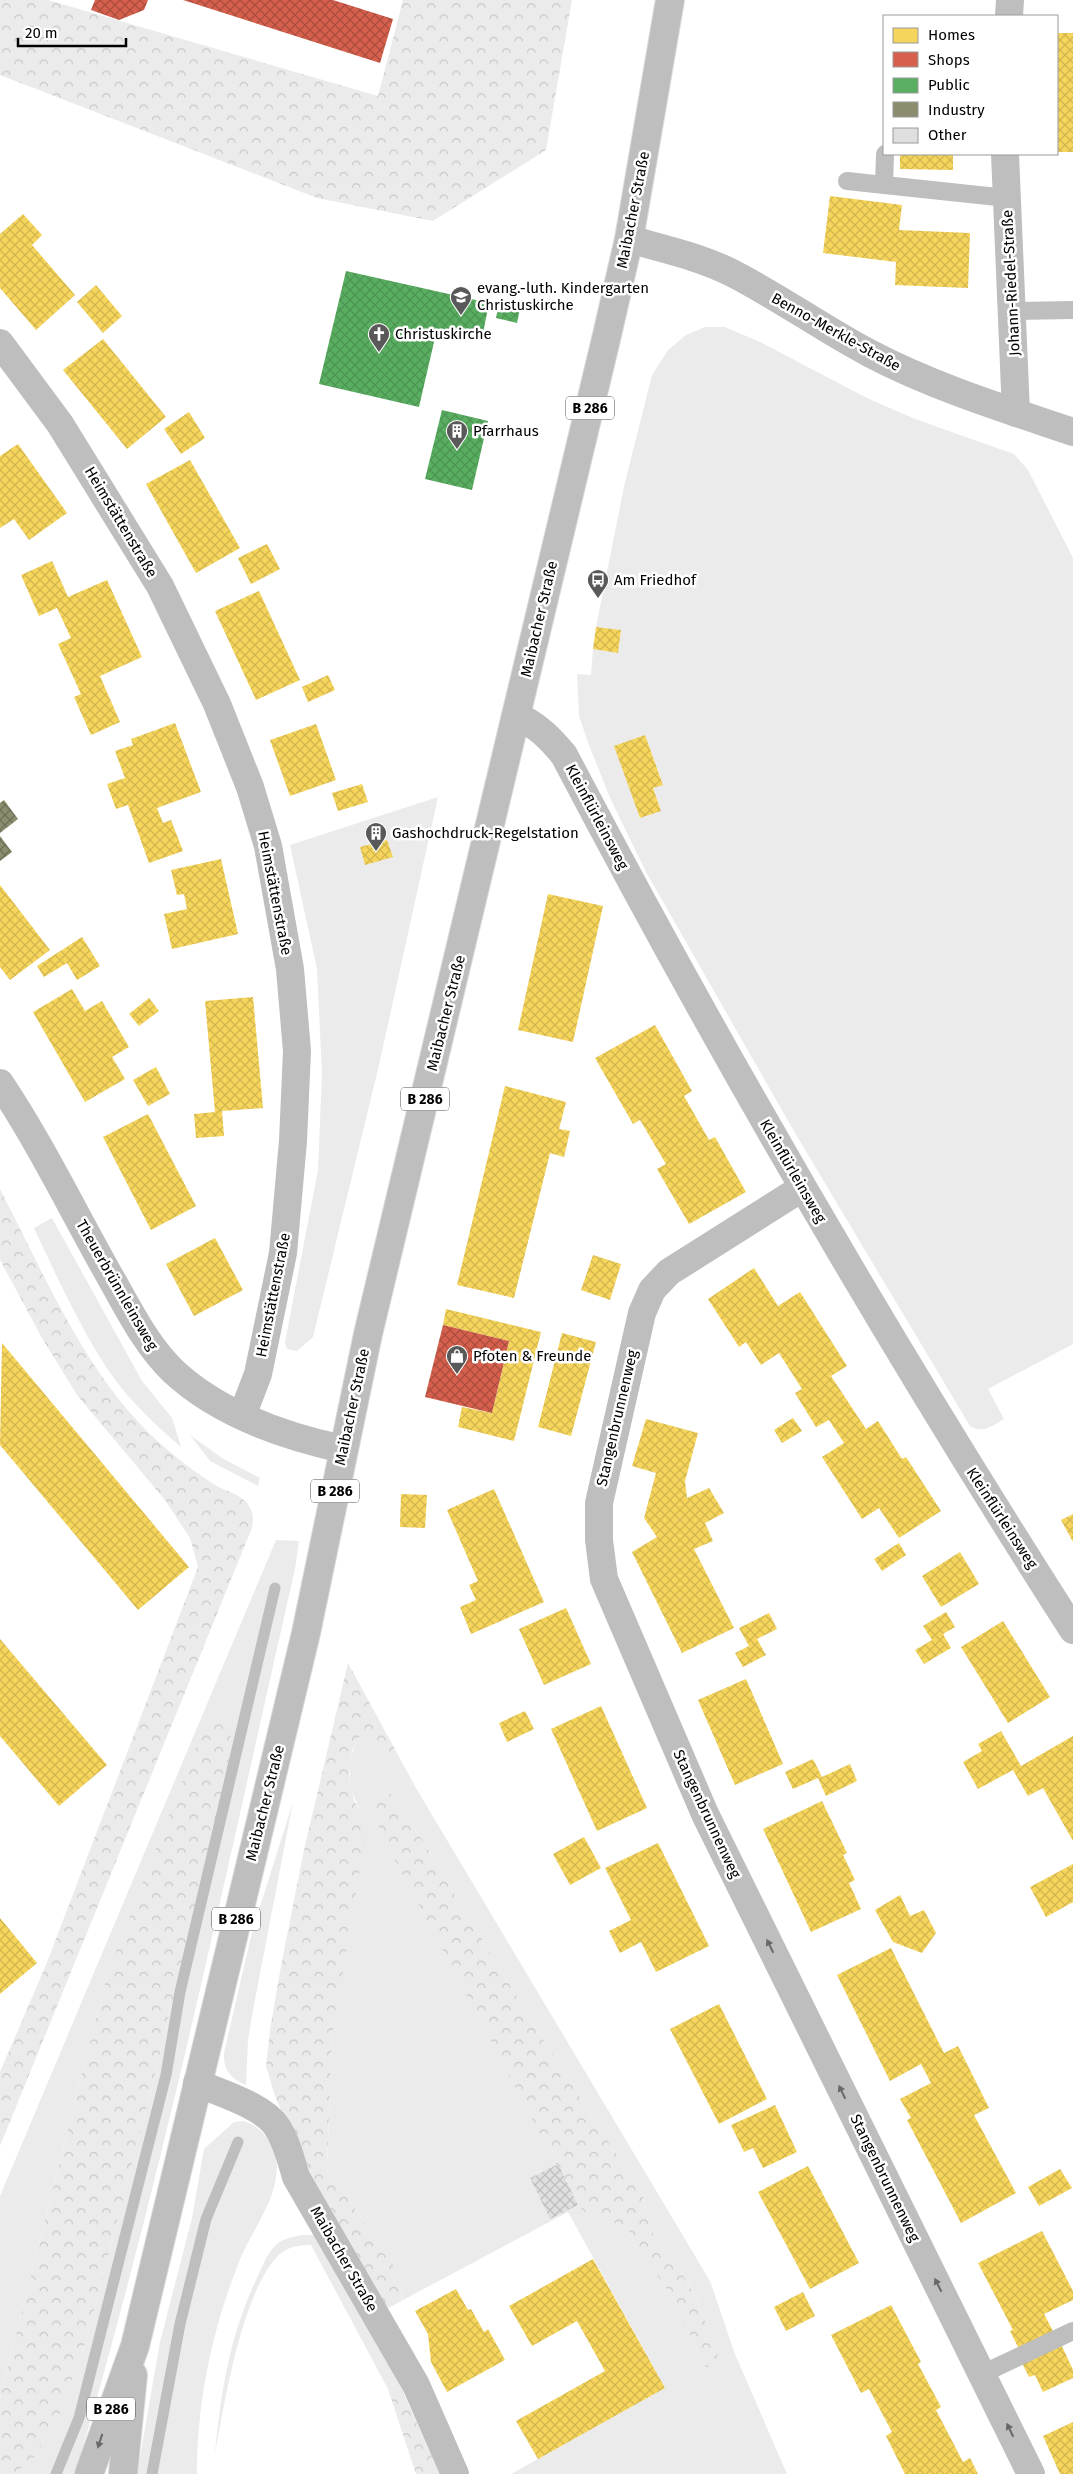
<svg xmlns="http://www.w3.org/2000/svg" width="1073" height="2474" viewBox="0 0 1073 2474" font-family="'Fira Sans',sans-serif">
<defs>
<pattern id="forest-crowns" width="20" height="18" patternUnits="userSpaceOnUse" patternTransform="scale(1.25)"><rect width="20" height="18" fill="#ebebeb"/><path d="M2 6a3 3 0 1 1 6 0M12 15a3 3 0 1 1 6 0" fill="none" stroke="#c8c8c8"/></pattern>
<pattern id="homes-cross-hatch" width="8" height="8" patternUnits="userSpaceOnUse" patternTransform="scale(1.25)"><rect width="8" height="8" fill="#f6d55c"/><path d="M0 0l8 8M0 8l8-8" fill="none" stroke="#d1b54e"/></pattern>
<pattern id="shops-cross-hatch" width="8" height="8" patternUnits="userSpaceOnUse" patternTransform="scale(1.25)"><rect width="8" height="8" fill="#d6604d"/><path d="M0 0l8 8M0 8l8-8" fill="none" stroke="#ab4d3e"/></pattern>
<pattern id="public-cross-hatch" width="8" height="8" patternUnits="userSpaceOnUse" patternTransform="scale(1.25)"><rect width="8" height="8" fill="#5aae61"/><path d="M0 0l8 8M0 8l8-8" fill="none" stroke="#4c9452"/></pattern>
<pattern id="industry-cross-hatch" width="8" height="8" patternUnits="userSpaceOnUse" patternTransform="scale(1.25)"><rect width="8" height="8" fill="#8c8c6e"/><path d="M0 0l8 8M0 8l8-8" fill="none" stroke="#707058"/></pattern>
<pattern id="building-cross-hatch" width="8" height="8" patternUnits="userSpaceOnUse" patternTransform="scale(1.25)"><rect width="8" height="8" fill="#dfdfdf"/><path d="M0 0l8 8M0 8l8-8" fill="none" stroke="#bebebe"/></pattern>
</defs>
<rect width="100%" height="100%" fill="#fff"/>
<g fill="#ebebeb" fill-rule="evenodd">
<path d="M705,327H725L760,342L867,398L915,419L1014,454L1028,470L1073,558V1344L988,1389L1004,1419C992,1426 983,1434 970,1426L795,1133L646,872L610,798L589,745L579,716L577,674L591,675L593,649L618,653L621,630L596,627L625,482L652,375L668,350L686,335ZM645,735L663,784L653,788L661,811L640,818L615,746Z"/>
<polygon points="438,797 379,1065 313,1337 297,1351 287,1349 285,1342 318,1170 322,1073 317,969 290,845"/>
<path d="M52,1218L142,1381L172,1418L181,1447C154,1424 126,1397 106,1367C78,1323 56,1275 34,1228Z"/>
<polygon points="190,1435 222,1458 260,1478 258,1486 210,1461"/>
<path d="M276,1540L299,1541L295,1569C226,1872 163,2176 75,2474H13L33,2459L58,2419L88,2335L149,2098L219,1811L107,1975L0,2398V2196Z"/>
<path d="M359,1737L378,1746L416,1788L710,2281L735,2354L787,2474H511L665,2388L568,2212L403,2300L402,2292L384,2250L327,2169L332,2036L363,1814C347,1791 345,1762 359,1737ZM387,1791L398,1800L532,2022L643,2196C645,2219 655,2241 669,2259C673,2265 680,2270 684,2277C700,2301 710,2334 719,2362L706,2368L671,2294L639,2252L627,2227L586,2214L578,2205L550,2218L530,2178L558,2164Z"/>
<path d="M293,1802L253,2010L248,2040L246,2085C231,2079 223,2070 224,2053L252,1932Z"/>
<path d="M244,2121C263,2127 277,2147 277,2167C276,2203 251,2231 239,2262C212,2330 197,2401 197,2474H137L160,2342L192,2218L204,2149L234,2122Z"/>
<path d="M302,2235H317L398,2381L388,2389L311,2245C298,2245 286,2247 277,2257C242,2294 224,2404 215,2454C221,2391 229,2339 256,2280C261,2270 266,2255 274,2247C280,2239 293,2237 302,2235Z"/>
</g>
<g fill="url(#forest-crowns)">
<polygon points="0,0 48,0 378,96 403,0 572,0 546,150 433,221 317,198 0,75"/>
<path d="M0,1189C42,1270 82,1366 147,1431C166,1450 189,1468 212,1483C221,1490 236,1492 245,1501C253,1509 254,1518 252,1528L0,2146V2072L46,1965L198,1567L190,1538L165,1500L77,1395L42,1338L0,1260Z"/>
<polygon points="348,1663 416,1788 378,1746 359,1737 352,1751 349,1775 354,1801 363,1814 367,1828 332,2036 327,2169 384,2250 398,2274 403,2300 383,2311 305,2168 275,2096 266,2066 270,2030 281,1966 304,1850"/>
<polygon points="219,1723 229,1729 232,1741 219,1811 149,2098 88,2335 58,2419 33,2459 13,2474 0,2474 0,2398 107,1975 194,1751 207,1729"/>
<path d="M387,1791L398,1800L532,2022L643,2196C645,2219 655,2241 669,2259C673,2265 680,2270 684,2277C700,2302 710,2334 720,2362L706,2368L671,2294L639,2252L627,2227L586,2214L578,2205L380,1832L373,1805L378,1793Z"/>
<polygon points="398,2381 440,2474 416,2474 388,2389"/>
</g>
<g fill="url(#homes-cross-hatch)">
<rect x="1057" y="33" width="16" height="119"/>
<polygon points="900,154 953,154 953,170 900,169"/>
<polygon points="830,196 902,205 899,230 970,233 968,288 895,285 896,262 823,253"/>
<polygon points="23,214 42,235 32,245 75,295 36,330 0,288 0,234"/>
<polygon points="96,285 122,316 103,333 77,302"/>
<polygon points="103,339 166,417 127,449 63,370"/>
<polygon points="189,412 205,438 181,454 164,429"/>
<polygon points="18,444 67,513 29,540 14,519 0,528 0,456"/>
<polygon points="190,460 240,548 196,573 146,484"/>
<polygon points="267,544 280,569 251,584 238,558"/>
<polygon points="52,561 68,597 107,580 142,657 100,676 120,722 91,735 74,697 81,694 58,644 71,638 57,608 39,616 21,575"/>
<polygon points="259,591 300,680 256,700 215,611"/>
<polygon points="596,627 621,630 618,653 593,649"/>
<polygon points="328,675 335,690 308,702 302,687"/>
<polygon points="175,723 201,792 157,808 163,823 171,820 183,851 149,863 128,805 116,809 107,784 125,778 115,751 133,745 131,739"/>
<polygon points="316,724 336,780 290,796 270,740"/>
<polygon points="645,735 663,785 653,788 661,811 640,818 614,746"/>
<polygon points="362,784 368,802 338,811 332,793"/>
<polygon points="387,840 393,857 365,865 360,847"/>
<polygon points="221,859 238,934 172,949 164,914 187,909 184,894 177,895 171,870"/>
<polygon points="0,885 50,950 10,980 0,967"/>
<polygon points="548,894 603,906 573,1042 518,1030"/>
<polygon points="82,937 100,966 77,980 67,963 44,977 37,966"/>
<polygon points="72,989 85,1011 102,1001 129,1047 112,1057 125,1079 85,1102 33,1012"/>
<polygon points="253,997 263,1108 222,1111 224,1136 196,1138 194,1114 215,1112 205,1001"/>
<polygon points="149,998 159,1011 139,1026 129,1014"/>
<polygon points="655,1025 692,1091 684,1096 709,1140 715,1137 746,1192 689,1224 657,1169 666,1164 640,1120 633,1124 595,1058"/>
<polygon points="156,1067 170,1094 148,1106 133,1080"/>
<polygon points="505,1086 566,1102 559,1129 570,1131 564,1157 550,1153 514,1298 457,1285"/>
<polygon points="148,1114 196,1206 151,1230 103,1137"/>
<polygon points="215,1238 243,1290 194,1316 166,1264"/>
<polygon points="593,1255 621,1264 610,1300 581,1290"/>
<polygon points="754,1268 778,1306 800,1292 847,1366 831,1376 866,1429 878,1421 902,1459 906,1457 941,1511 899,1538 879,1508 862,1519 822,1457 844,1443 829,1420 816,1427 795,1393 802,1389 779,1353 761,1365 746,1342 739,1347 708,1299"/>
<polygon points="446,1309 541,1332 514,1441 458,1427 462,1407 492,1413 509,1341 443,1325"/>
<polygon points="562,1333 596,1342 571,1436 538,1427"/>
<polygon points="2,1343 189,1567 138,1610 0,1445"/>
<polygon points="793,1418 802,1431 782,1443 774,1430"/>
<polygon points="646,1419 698,1433 685,1481 687,1498 709,1488 724,1513 705,1523 713,1541 694,1549 734,1628 682,1653 632,1552 657,1537 644,1518 656,1473 632,1466"/>
<polygon points="494,1489 544,1602 471,1634 460,1607 476,1600 469,1585 478,1581 447,1510"/>
<polygon points="401,1494 427,1495 425,1528 400,1527"/>
<polygon points="1073,1514 1073,1542 1061,1520"/>
<polygon points="899,1543 906,1555 882,1571 874,1559"/>
<polygon points="960,1552 979,1584 941,1607 922,1576"/>
<polygon points="566,1608 591,1664 544,1685 519,1629"/>
<polygon points="946,1612 955,1627 943,1634 951,1648 924,1664 915,1650 932,1640 923,1626"/>
<polygon points="769,1613 777,1629 757,1639 766,1655 743,1667 735,1653 749,1646 739,1628"/>
<polygon points="1003,1621 1050,1697 1008,1723 961,1647"/>
<polygon points="0,1639 107,1765 59,1806 0,1736"/>
<polygon points="746,1679 783,1764 735,1785 698,1700"/>
<polygon points="601,1706 647,1808 597,1831 551,1729"/>
<polygon points="525,1711 534,1729 507,1742 499,1723"/>
<polygon points="1001,1731 1021,1766 1073,1736 1073,1841 1043,1788 1028,1796 1013,1770 978,1789 963,1762 982,1751 978,1744"/>
<polygon points="813,1759 822,1777 850,1764 857,1781 826,1796 818,1778 793,1789 785,1772"/>
<polygon points="822,1801 847,1853 843,1855 855,1880 849,1883 861,1909 811,1932 763,1829"/>
<polygon points="584,1837 601,1868 570,1885 553,1854"/>
<polygon points="658,1843 709,1946 656,1972 641,1942 620,1953 609,1931 631,1920 605,1868"/>
<polygon points="1073,1864 1073,1902 1046,1917 1030,1887"/>
<polygon points="900,1895 910,1916 924,1910 936,1933 922,1953 893,1942 875,1910"/>
<polygon points="0,1918 37,1963 0,1994"/>
<polygon points="891,1948 944,2053 958,2046 989,2108 974,2115 1016,2193 961,2223 907,2120 911,2118 900,2099 931,2083 921,2064 890,2081 837,1975"/>
<polygon points="719,2004 767,2099 719,2124 670,2029"/>
<polygon points="775,2105 797,2152 763,2168 753,2148 744,2152 731,2125"/>
<polygon points="808,2166 859,2263 810,2289 758,2192"/>
<polygon points="1060,2169 1072,2188 1039,2206 1028,2187"/>
<polygon points="1042,2231 1073,2291 1073,2300 1044,2314 1053,2331 1019,2349 1010,2331 1013,2330 978,2263"/>
<polygon points="593,2259 665,2388 538,2459 516,2421 605,2371 577,2321 532,2346 509,2306"/>
<polygon points="456,2289 468,2310 471,2309 484,2332 488,2329 505,2360 447,2392 431,2362 428,2334 415,2311"/>
<polygon points="803,2292 815,2316 786,2331 774,2307"/>
<polygon points="891,2305 921,2362 918,2364 941,2407 936,2410 963,2462 970,2458 978,2474 905,2474 886,2436 892,2432 869,2389 861,2393 831,2335"/>
<polygon points="1061,2344 1073,2370 1073,2378 1043,2392 1035,2375 1029,2377 1022,2363"/>
<polygon points="1073,2422 1073,2474 1060,2474 1043,2436"/>
</g>
<g fill="url(#shops-cross-hatch)">
<polygon points="95,0 148,0 144,10 119,20 91,10"/>
<polygon points="183,0 333,0 393,19 380,63"/>
<polygon points="443,1325 509,1341 492,1413 425,1397"/>
</g>
<g fill="url(#public-cross-hatch)">
<polygon points="346,271 489,303 482,338 437,329 419,407 319,384"/>
<polygon points="500,299 521,304 517,323 496,318"/>
<polygon points="442,410 488,421 472,490 425,479"/>
</g>
<g fill="url(#industry-cross-hatch)">
<polygon points="4,800 18,819 0,833 0,803"/>
<polygon points="0,836 12,852 0,861"/>
</g>
<g fill="none" stroke-linecap="round" stroke-linejoin="round">
<g stroke="#bebebe" stroke-width="11">
<polyline points="56,2474 79,2418 166,2075 180,1992 275,1588"/>
<polyline points="152,2474 180,2324 206,2219 238,2142"/>
</g>
</g>
<polygon fill="url(#building-cross-hatch)" points="558,2164 578,2205 550,2219 530,2178"/>
<g fill="none" stroke-linecap="round" stroke-linejoin="round">
<g stroke="#dbdbdb" stroke-width="30">
<g id="primary">
<polyline points="89,2474 135,2346 306,1633 368,1334 607,335 629,239 670,0"/>
<polyline points="123,2474 133,2375"/>
</g>
</g>
<g stroke="#bebebe" stroke-width="18">
<polyline points="847,181 1007,198"/>
<polyline points="884,185 885,154"/>
<polyline points="1013,311 1073,310"/>
<polyline points="982,2374 1073,2331"/>
</g>
<g stroke="#bebebe" stroke-width="28">
<polyline points="1009,16 1010,0"/>
<polyline points="1005,154 1016,413"/>
<path d="M629,239C662,249 698,256 730,272C778,296 823,329 871,354C934,387 1005,409 1073,432"/>
<polyline points="0,343 60,424 160,586 217,704 250,787 268,846 290,969 297,1051 293,1141 283,1253 258,1374 242,1416"/>
<path d="M517,716C537,725 550,738 564,755C721,1054 891,1346 1073,1630"/>
<path d="M0,1083C42,1146 75,1215 112,1280C130,1312 147,1346 173,1371C219,1414 283,1436 343,1449"/>
<polyline points="802,1188 669,1272 652,1290 642,1313 599,1503 599,1540 604,1579 705,1814 1031,2474"/>
<path d="M197,2083C220,2093 264,2106 277,2127C287,2142 291,2160 296,2177L416,2385L455,2474"/>
</g>
<use href="#primary" stroke="#bebebe" stroke-width="28"/>
</g>
<defs><path id="oneway-solid" d="M-6-.8H1V-3.2L6.5 0L1 3.2V.8H-6Z" transform="scale(1.25)"/></defs>
<g fill="#686868">
<use href="#oneway-solid" transform="translate(770 1946) rotate(-116)"/>
<use href="#oneway-solid" transform="translate(842 2092) rotate(-116)"/>
<use href="#oneway-solid" transform="translate(938 2285) rotate(-117)"/>
<use href="#oneway-solid" transform="translate(1010 2430) rotate(-116)"/>
<use href="#oneway-solid" transform="translate(100 2441) rotate(108)"/>
</g>
<defs>
<g id="school-pin" transform="scale(1.125)"><path d="M0 17L-7.5 6A9.5 9.5 0 1 1 7.5 6Z" fill="#595959" stroke="#fff"/><path d="M0-5L7-2L0 1L-7-2ZM-4 1L0 2.5L4 1V4Q0 6-4 4Z" fill="#fff"/></g>
<g id="church-pin" transform="scale(1.125)"><path d="M0 17L-7.5 6A9.5 9.5 0 1 1 7.5 6Z" fill="#595959" stroke="#fff"/><path d="M-1.2-6h2.4v3.5h3.3v2.4h-3.3V6h-2.4V-.1h-3.3v-2.4h3.3Z" fill="#fff"/></g>
<g id="building-pin" transform="scale(1.125)"><path d="M0 17L-7.5 6A9.5 9.5 0 1 1 7.5 6Z" fill="#595959" stroke="#fff"/><path d="M-4-6H4V6H1V3H-1V6H-4ZM-2.5-4.3h1.7v1.8h-1.7ZM.8-4.3h1.7v1.8H.8ZM-2.5-1h1.7V.8h-1.7ZM.8-1h1.7V.8H.8Z" fill="#fff"/></g>
<g id="bus-pin" transform="scale(1.125)"><path d="M0 17L-7.5 6A9.5 9.5 0 1 1 7.5 6Z" fill="#595959" stroke="#fff"/><path d="M-5-6H5V4H4V6H2V4H-2V6H-4V4H-5ZM-3.5-4V0h7V-4ZM-3.5 1.2v1.5H-2V1.2ZM2 1.2v1.5H3.5V1.2Z" fill="#fff"/></g>
<g id="shop-pin" transform="scale(1.125)"><path d="M0 17L-7.5 6A9.5 9.5 0 1 1 7.5 6Z" fill="#595959" stroke="#fff"/><path d="M-5-2.5h2.3a2.7 3.5 0 0 1 5.4 0H5L5.5 6h-11ZM-1.5-2.5h3a1.5 2.3 0 0 0-3 0Z" fill="#fff"/></g>
</defs>
<g fill-rule="evenodd">
<use href="#school-pin" x="461" y="297"/>
<use href="#church-pin" x="379" y="334"/>
<use href="#building-pin" x="457" y="431"/>
<use href="#bus-pin" x="598" y="580"/>
<use href="#building-pin" x="376" y="833"/>
<use href="#shop-pin" x="457" y="1356"/>
</g>
<g text-anchor="middle" stroke-width="5" stroke-linejoin="round" paint-order="stroke">
<g fill="#fff" stroke="#4c4c4c" stroke-width="1">
<rect x="566" y="396.5" width="48" height="23" rx="4"/>
<rect x="401" y="1087.5" width="48" height="23" rx="4"/>
<rect x="311" y="1479.5" width="48" height="23" rx="4"/>
<rect x="212" y="1907.5" width="48" height="23" rx="4"/>
<rect x="87" y="2397.5" width="48" height="23" rx="4"/>
</g>
<g font-size="14" font-weight="bold" fill="#000">
<text x="590" y="413">B 286</text>
<text x="425" y="1104">B 286</text>
<text x="335" y="1496">B 286</text>
<text x="236" y="1924">B 286</text>
<text x="111" y="2414">B 286</text>
</g>
<g font-size="15" fill="#000" stroke="#fff">
<text transform="translate(633 210) rotate(-79)" y="5">Maibacher Straße</text>
<text transform="translate(1011 283) rotate(-93)" y="5">Johann-Riedel-Straße</text>
<text transform="translate(836 332) rotate(29)" y="5">Benno-Merkle-Straße</text>
<text transform="translate(121 522) rotate(59)" y="5">Heimstättenstraße</text>
<text transform="translate(539 619) rotate(-77)" y="5">Maibacher Straße</text>
<text transform="translate(597 817) rotate(62)" y="5">Kleinflürleinsweg</text>
<text transform="translate(275 893) rotate(79)" y="5">Heimstättenstraße</text>
<text transform="translate(446 1013) rotate(-76)" y="5">Maibacher Straße</text>
<text transform="translate(793 1171) rotate(60)" y="5">Kleinflürleinsweg</text>
<text transform="translate(117 1285) rotate(60)" y="5">Theuerbrünnleinsweg</text>
<text transform="translate(273 1295) rotate(-79)" y="5">Heimstättenstraße</text>
<text transform="translate(352 1407) rotate(-78)" y="5">Maibacher Straße</text>
<text transform="translate(617 1418) rotate(-77)" y="5">Stangenbrunnenweg</text>
<text transform="translate(1002 1518) rotate(57)" y="5">Kleinflürleinsweg</text>
<text transform="translate(265 1803) rotate(-76)" y="5">Maibacher Straße</text>
<text transform="translate(707 1814) rotate(65)" y="5">Stangenbrunnenweg</text>
<text transform="translate(885 2178) rotate(64)" y="5">Stangenbrunnenweg</text>
<text transform="translate(344 2259) rotate(60)" y="5">Maibacher Straße</text>
</g>
<g font-size="15" fill="#000" stroke="#fff" text-anchor="start">
<text x="477" y="293">evang.-luth. Kindergarten<tspan x="477" dy="17">Christuskirche</tspan></text>
<text x="395" y="339">Christuskirche</text>
<text x="473" y="436">Pfarrhaus</text>
<text x="614" y="585">Am Friedhof</text>
<text x="392" y="838">Gashochdruck-Regelstation</text>
<text x="473" y="1361">Pfoten &amp; Freunde</text>
</g>
</g>
<rect x="883" y="15" width="175" height="140" fill="#ffffff" stroke="#999999"/>
<rect x="893" y="28" width="25" height="15" fill="#f6d55c" stroke="#999999"/>
<text x="928" y="40" font-size="15" fill="#000000">Homes</text>
<rect x="893" y="52" width="25" height="15" fill="#d6604d" stroke="#999999"/>
<text x="928" y="65" font-size="15" fill="#000000">Shops</text>
<rect x="893" y="78" width="25" height="15" fill="#5aae61" stroke="#999999"/>
<text x="928" y="90" font-size="15" fill="#000000">Public</text>
<rect x="893" y="102" width="25" height="15" fill="#8c8c6e" stroke="#999999"/>
<text x="928" y="115" font-size="15" fill="#000000">Industry</text>
<rect x="893" y="128" width="25" height="15" fill="#dfdfdf" stroke="#999999"/>
<text x="928" y="140" font-size="15" fill="#000000">Other</text>
<path d="M18 38v8h108v-8" fill="none" stroke="#000000" stroke-width="2.5"/>
<text x="25" y="38" font-size="15" fill="#000000" stroke="#ffffff" stroke-width="4" paint-order="stroke">20 m</text>
</svg>
